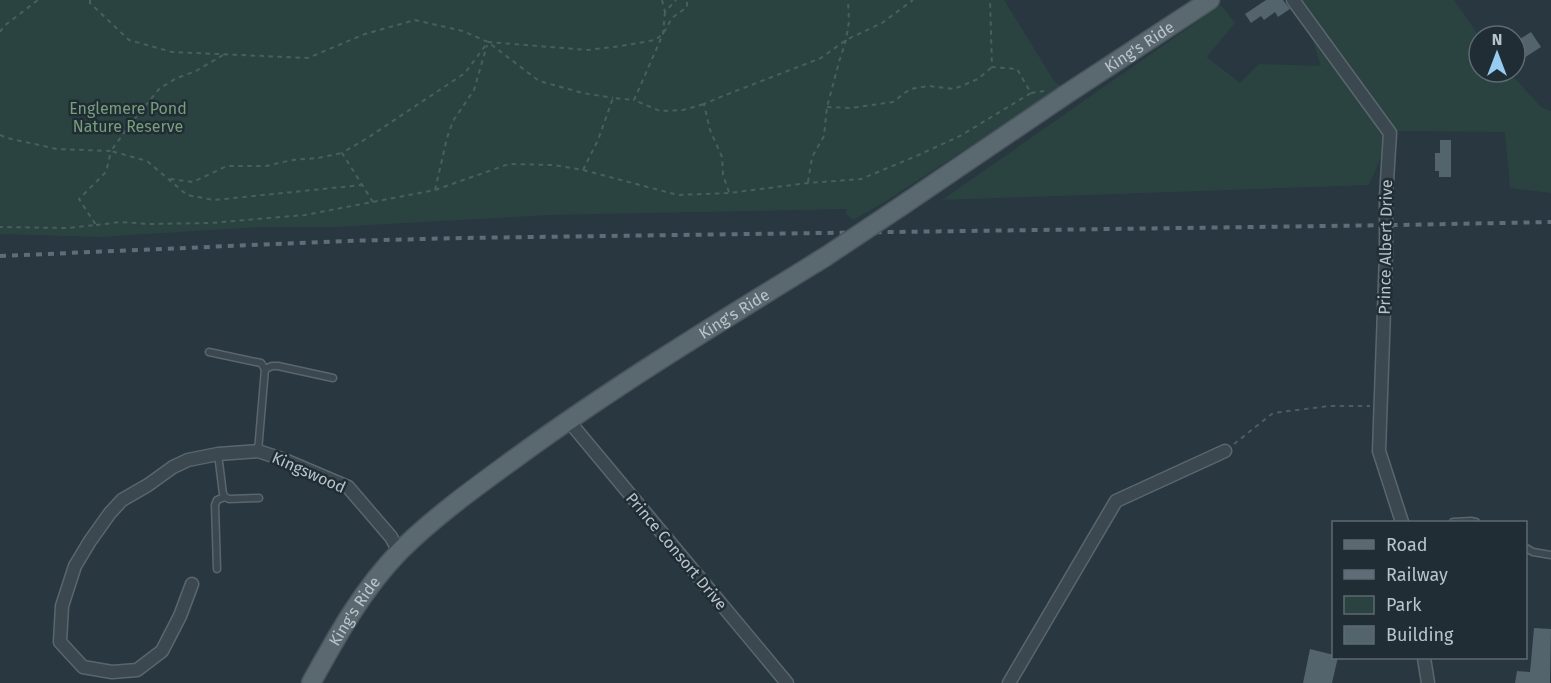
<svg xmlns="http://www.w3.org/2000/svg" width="1551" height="683" viewBox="0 0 1551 683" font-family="'Fira Sans',sans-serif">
<rect width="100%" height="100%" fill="#283740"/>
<g fill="#2b4340">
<polygon points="0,0 1004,0 1055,82 1062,87 886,201 853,220 846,214 846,209 550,215 333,227 260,227 99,237 0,234"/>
<polygon points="1300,0 1454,0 1479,36 1479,72 1509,72 1541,107 1551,111 1551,193 1510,188 1505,132 1393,131 1369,185 942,200 1221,5 1235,23 1207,57 1240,83 1259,64 1321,66"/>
</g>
<g fill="#53646d">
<polygon points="1266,0 1283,0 1290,9 1278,17 1275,12 1264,20 1261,16 1251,23 1245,14"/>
<polygon points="1531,32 1541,47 1515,64 1515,42"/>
<polygon points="1440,140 1451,140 1451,177 1439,177 1439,171 1435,171 1435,153 1440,153"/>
<polygon points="1534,628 1551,629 1550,683 1515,683 1517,671 1530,672"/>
<polygon points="1310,649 1334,655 1334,657 1338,657 1332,683 1303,683"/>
</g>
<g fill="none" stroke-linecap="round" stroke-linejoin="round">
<g stroke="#5a666d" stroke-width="9">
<g id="lane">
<polyline points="209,352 256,362 261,363 265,369"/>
<polyline points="265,369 272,366 278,366 333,378"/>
<polyline points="258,451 265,369"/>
<polyline points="218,454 223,494 225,497 229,499 259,498"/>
<polyline points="1453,522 1471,521 1476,522"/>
<polyline points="1526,548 1533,552 1551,555"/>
<polyline points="217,569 215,505 217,500 225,497"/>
</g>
</g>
<g stroke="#5a666d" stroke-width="15">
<g id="street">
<polyline points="1293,0 1390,133 1386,197"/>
<polyline points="1386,254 1379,451 1402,522"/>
<polyline points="568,420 787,683"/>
<polyline points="192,584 180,616 162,651 137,670 112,672 83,667 60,642 62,606 75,566 90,541 110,513 122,500 148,485 173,467 188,460 218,454 258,451 282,459 348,487 391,537 399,552"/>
<polyline points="1424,658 1428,683"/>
<polyline points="1009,683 1116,501 1225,451"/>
</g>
</g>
<g stroke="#49545c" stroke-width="21">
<g id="primary">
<path id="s1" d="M900,207L1068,93L1210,0"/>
<path id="s2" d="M311,683C337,636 362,590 400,551C435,516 476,487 517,457C616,385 721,321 825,257"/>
</g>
</g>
<g stroke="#4a5f5d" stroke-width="2" stroke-dasharray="4.5 4.5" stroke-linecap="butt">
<polyline points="90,0 90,3 129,40 172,52 308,58 365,34 415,20 463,31 488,42 539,81 583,93 613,98"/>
<polyline points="662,0 665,12 676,0"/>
<polyline points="665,12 663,34 634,100 660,111 683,110 704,104"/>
<polyline points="0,32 4,26 38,0"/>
<polyline points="223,55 196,71 177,78 160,88 128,127 111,151 147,161 187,195 214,200 362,185"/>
<polyline points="1031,93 1044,91"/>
<polyline points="827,107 851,108 893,102 910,89 929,86 954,89 978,79 992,67"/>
<polyline points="0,135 7,138 57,149 111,151 106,172 79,199 96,225 68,228 0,227"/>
<polyline points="583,170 598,140 613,98 634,100"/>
<polyline points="170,179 193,182 227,166 266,166 292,160 318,158 342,153"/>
<polyline points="808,182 812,157 824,136 827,107 839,62 846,40 849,21 848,0"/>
<polyline points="435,190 447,138 453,121 474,90 487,45"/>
<polyline points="729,192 723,175 722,157 710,130 704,104 723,96 821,58 846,40 882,23 913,0"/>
<polyline points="373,202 342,153 369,137 465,73 488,42 588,50 621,46 655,40 663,34 672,18 687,7 687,0"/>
<polyline points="96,225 121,222 149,224 210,223 305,215 435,190 509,164 553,165 583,170 678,195 729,193 808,183 861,179 914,157 960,136 1031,93 1017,69 992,67 990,0"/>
<polyline points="1234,444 1273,413 1329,406 1370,406"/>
</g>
<use href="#lane" stroke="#3c4850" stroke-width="6"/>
<use href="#street" stroke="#3c4850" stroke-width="12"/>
<use href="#primary" stroke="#5a6870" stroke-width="18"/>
<polyline stroke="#5e6d77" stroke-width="4" stroke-dasharray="6 6" stroke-linecap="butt" points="0,256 345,241 461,238 1398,225 1551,222"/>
<g stroke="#5a666d" stroke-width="15" stroke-linecap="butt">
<polyline id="street-bridge" points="1386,197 1386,254"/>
</g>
<g stroke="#49545c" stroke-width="21" stroke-linecap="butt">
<polyline id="primary-bridge" points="825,257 900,207"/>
</g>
<use href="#street-bridge" stroke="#3c4850" stroke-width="12"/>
<use href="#primary-bridge" stroke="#5a6870" stroke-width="18"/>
</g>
<g text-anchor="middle" stroke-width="5" stroke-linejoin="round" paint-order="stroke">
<g font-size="16" fill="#b9c3ca" stroke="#212d35">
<text dy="6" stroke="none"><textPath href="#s1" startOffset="288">King's Ride</textPath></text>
<text transform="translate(1385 247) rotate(-89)" y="6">Prince Albert Drive</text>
<text dy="6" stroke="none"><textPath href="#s2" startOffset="570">King's Ride</textPath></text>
<text transform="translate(309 472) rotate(24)" y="6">Kingswood</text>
<text transform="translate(677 551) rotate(50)" y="6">Prince Consort Drive</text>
<text dy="6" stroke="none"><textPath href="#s2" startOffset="84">King's Ride</textPath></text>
</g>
<g font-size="16" fill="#789e7a" stroke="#212d35">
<text x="128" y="114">Englemere Pond<tspan x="128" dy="18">Nature Reserve</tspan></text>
</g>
</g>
<rect x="1332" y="521" width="195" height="138" fill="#212d35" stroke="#5e6971" stroke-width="1.5"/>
<rect x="1344" y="540" width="30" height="9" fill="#5a6870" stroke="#5e6971" stroke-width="1.5"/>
<text x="1386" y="551" font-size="18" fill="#b9c3ca">Road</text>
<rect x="1344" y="570" width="30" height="9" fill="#5e6d77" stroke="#5e6971" stroke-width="1.5"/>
<text x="1386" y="581" font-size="18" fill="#b9c3ca">Railway</text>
<rect x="1344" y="596" width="30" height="18" fill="#2b4340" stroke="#5e6971" stroke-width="1.5"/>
<text x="1386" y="611" font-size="18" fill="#b9c3ca">Park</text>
<rect x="1344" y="626" width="30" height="18" fill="#53646d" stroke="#5e6971" stroke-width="1.5"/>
<text x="1386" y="641" font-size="18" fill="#b9c3ca">Building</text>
<g transform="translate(1497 54)"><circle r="28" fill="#212d35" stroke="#5e6971" stroke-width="1.5"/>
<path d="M0-4.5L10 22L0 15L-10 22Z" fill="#96ccf2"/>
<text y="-9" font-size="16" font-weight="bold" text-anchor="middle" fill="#b9c3ca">N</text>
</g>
</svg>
